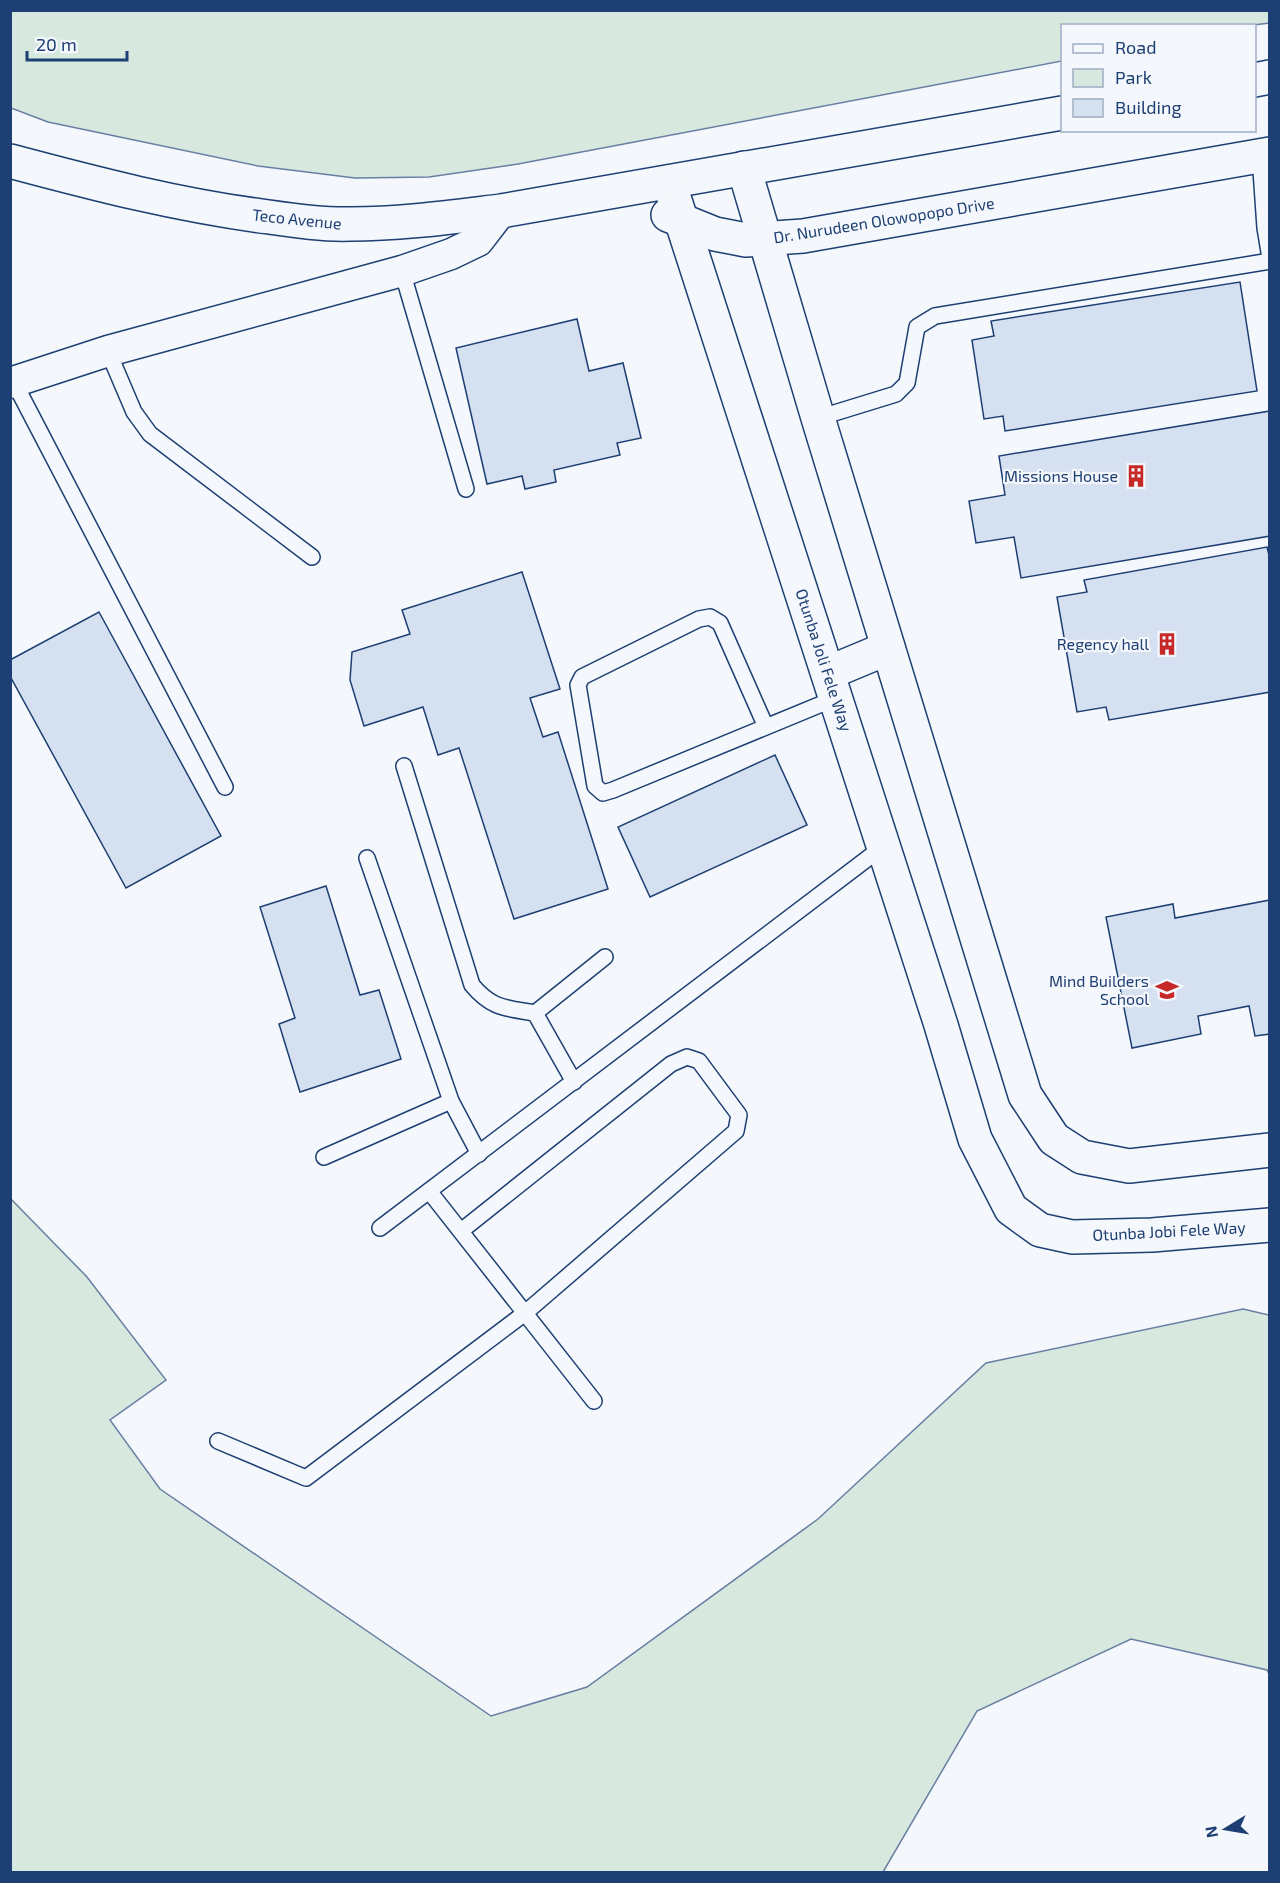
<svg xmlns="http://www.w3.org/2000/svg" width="1280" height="1883" viewBox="0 0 1280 1883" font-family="'Exo 2',sans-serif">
<rect width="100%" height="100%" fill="#f4f7fb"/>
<g fill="#d7e8df" stroke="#687fa3" stroke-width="1.5">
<polygon points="1269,10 1269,23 1254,25 1062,26 1062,61 518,164 429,177 355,178 258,166 48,122 11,108 11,11"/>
<polygon points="10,1198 87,1277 166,1380 110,1420 160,1489 491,1716 587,1687 818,1519 986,1363 1243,1309 1269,1315 1269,1674 1267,1670 1131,1639 977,1711 883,1872 11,1872"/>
</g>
<g fill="#d5e0f0" stroke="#1d3f73" stroke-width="1.5">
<polygon points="1240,282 1257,391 1005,431 1003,416 984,419 972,340 994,336 991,321"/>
<polygon points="577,319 589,371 623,363 641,438 617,443 620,455 554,470 556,482 525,489 522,476 487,484 456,348"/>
<polygon points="1270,411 1270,536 1021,578 1014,537 976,543 969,501 1005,495 999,456"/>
<polygon points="1267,547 1270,559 1270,692 1109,720 1106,707 1077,712 1057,597 1087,592 1084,580"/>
<polygon points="522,572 560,689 530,698 543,737 558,732 608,889 514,919 459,748 438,755 423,707 364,726 350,680 352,652 410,634 402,610"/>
<polygon points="99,612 221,836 126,888 10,676 10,660"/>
<polygon points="775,755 807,825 650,897 618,827"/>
<polygon points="326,886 360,995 379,990 401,1059 300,1092 279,1024 295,1018 260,907"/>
<polygon points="1270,900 1270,1034 1255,1036 1249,1006 1198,1016 1201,1034 1132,1048 1106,917 1173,904 1175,918"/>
</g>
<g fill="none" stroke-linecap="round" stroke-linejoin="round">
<g stroke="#1d3f73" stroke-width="18">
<g id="lane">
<polyline points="1260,156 1265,228 1270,258"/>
<polyline points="402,271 466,489"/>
<polyline points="108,351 134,412 150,434 312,557"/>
<polyline points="14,382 225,787"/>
<polyline points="818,418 896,394 907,383 917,327 935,316 1270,261"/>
<polyline points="766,727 720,623 710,617 699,619 582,677 578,685 595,786 603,793 613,790 836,698"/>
<path d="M404,766L472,985C492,1009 506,1008 535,1013L574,1082"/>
<polyline points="367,858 451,1101 479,1154"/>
<polyline points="535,1013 605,957"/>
<polyline points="324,1157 451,1101"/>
<polyline points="429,1191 594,1401"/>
<polyline points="380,1228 884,846"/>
<polyline points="218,1441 306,1478 525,1313 736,1131 739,1115 699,1061 687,1057 671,1064 461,1231"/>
</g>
</g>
<g stroke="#1d3f73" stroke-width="33">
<polyline id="street" points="10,383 108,351 402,271 451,254 478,241 501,211"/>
</g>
<g stroke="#1d3f73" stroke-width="36">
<g id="secondary">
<polyline points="1254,80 1270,77"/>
<path d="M10,161C96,184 181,206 269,217C296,221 324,225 351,224C401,224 451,217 501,211L1062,113"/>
<polyline points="744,168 818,418 1025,1095 1054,1139 1082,1157 1129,1166 1270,1150"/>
<polyline points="669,182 941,1025 975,1139 1011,1209 1040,1230 1072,1237 1152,1235 1270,1225"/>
<polyline points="668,215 715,234 746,240 803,236 1270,154"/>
<polyline points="828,673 888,648"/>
</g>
</g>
<use href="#lane" stroke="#f4f7fb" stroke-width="15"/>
<use href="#street" stroke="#f4f7fb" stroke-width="30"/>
<use href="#secondary" stroke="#f4f7fb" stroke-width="33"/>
</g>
<defs>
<g id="building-bare" transform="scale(1.8)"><path d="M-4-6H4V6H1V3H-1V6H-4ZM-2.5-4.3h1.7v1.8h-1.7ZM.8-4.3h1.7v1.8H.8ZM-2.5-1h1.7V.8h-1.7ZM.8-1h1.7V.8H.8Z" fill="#c62828" stroke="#f4f7fb" stroke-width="2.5" paint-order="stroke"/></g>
<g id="school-bare" transform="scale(1.8)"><path d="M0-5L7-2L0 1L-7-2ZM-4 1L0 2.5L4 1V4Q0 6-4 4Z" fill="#c62828" stroke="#f4f7fb" stroke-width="2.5" paint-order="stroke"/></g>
</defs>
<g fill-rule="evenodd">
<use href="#building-bare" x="1136" y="476"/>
<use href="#building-bare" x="1167" y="644"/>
<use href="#school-bare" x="1167" y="990"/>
</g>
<g text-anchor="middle" stroke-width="4.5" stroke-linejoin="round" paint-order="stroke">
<g font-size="16" fill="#1d3f73" stroke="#f4f7fb">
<text transform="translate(297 219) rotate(6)" y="6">Teco Avenue</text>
<text transform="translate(884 220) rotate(-9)" y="6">Dr. Nurudeen Olowopopo Drive</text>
<text transform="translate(824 660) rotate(72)" y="6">Otunba Joli Fele Way</text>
<text transform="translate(1169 1231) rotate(-3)" y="6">Otunba Jobi Fele Way</text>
</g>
<g font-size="16" fill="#1d3f73" stroke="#f4f7fb" text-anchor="end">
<text x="1118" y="482">Missions House</text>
<text x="1149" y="650">Regency hall</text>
<text x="1149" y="987">Mind Builders<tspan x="1149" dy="18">School</tspan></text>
</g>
</g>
<rect width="1280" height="1883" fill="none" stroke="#1d3f73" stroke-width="24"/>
<rect x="1061" y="24" width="195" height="108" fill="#f4f7fb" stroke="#9eadc5" stroke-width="1.5"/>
<rect x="1073" y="44" width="30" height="9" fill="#f4f7fb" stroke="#9eadc5" stroke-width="1.5"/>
<text x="1115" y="54" font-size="18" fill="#1d3f73">Road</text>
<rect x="1073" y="69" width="30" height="18" fill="#d7e8df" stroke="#9eadc5" stroke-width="1.5"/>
<text x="1115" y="84" font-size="18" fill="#1d3f73">Park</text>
<rect x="1073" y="99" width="30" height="18" fill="#d5e0f0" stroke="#9eadc5" stroke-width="1.5"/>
<text x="1115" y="114" font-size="18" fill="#1d3f73">Building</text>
<g transform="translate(1226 1829) rotate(259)" stroke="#f4f7fb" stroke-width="4.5" paint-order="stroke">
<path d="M0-4.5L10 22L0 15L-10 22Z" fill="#1d3f73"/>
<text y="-9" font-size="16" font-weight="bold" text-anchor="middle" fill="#1d3f73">N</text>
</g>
<path d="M27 51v9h100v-9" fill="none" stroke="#1d3f73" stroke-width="3"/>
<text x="36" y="51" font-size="18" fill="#1d3f73" stroke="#f4f7fb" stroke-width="4.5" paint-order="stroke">20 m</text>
</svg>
